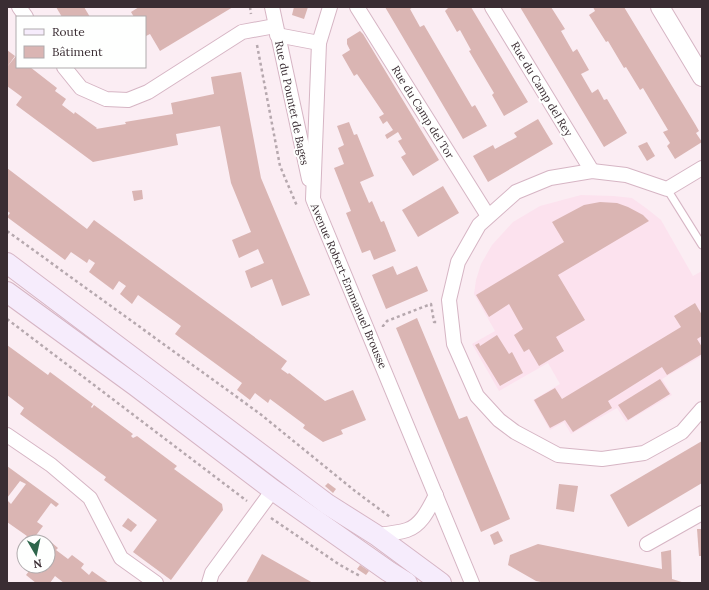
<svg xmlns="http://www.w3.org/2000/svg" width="709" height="590" viewBox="0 0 709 590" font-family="Lora,serif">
<rect width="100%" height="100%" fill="#fbedf3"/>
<polygon fill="#fce2ee" points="581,195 613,196 632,198 646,208 661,220 693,276 702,271 702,340 700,341 702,344 702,356 662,379 672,395 626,422 617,408 571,434 564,422 550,430 533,400 560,384 548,363 499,391 472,344 495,331 474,294 476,280 481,264 492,245 513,222 540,206"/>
<g fill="#dab5b3">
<polygon points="56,7 84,7 90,17 62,17"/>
<polygon points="139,7 233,7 160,51 150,34 146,36 145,35 145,17 134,17 131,12"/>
<polygon points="294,7 308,7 304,19 292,15"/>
<polygon points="385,7 413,7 410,9 420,27 424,25 472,107 475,105 487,126 463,139"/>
<polygon points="449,7 471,7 528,102 504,116 492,95 494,93 469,51 471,50 460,30 457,32 445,11"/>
<polygon points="520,7 551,7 565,29 561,31 573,52 577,49 589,70 581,74 592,93 598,89 604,100 607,99 627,133 604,147"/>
<polygon points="593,7 624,7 695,124 699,131 696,133 702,142 675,159 667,146 670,143 663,132 668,130 643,88 640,90 626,67 624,68 608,41 606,42 589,15 595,11"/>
<polygon points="360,31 363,34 439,160 413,176 401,157 406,154 398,141 402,139 398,132 387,139 385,135 393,130 387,121 383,124 379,117 384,114 357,74 354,76 342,55 350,50 347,44 347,39"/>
<polygon points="7,50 15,56 7,67 16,56 17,57 17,67 30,67 57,88 55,91 66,99 62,105 74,114 75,112 97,128 96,129 126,124 125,122 173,114 171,103 214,94 211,77 241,72 261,178 310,295 282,306 272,279 251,288 245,271 264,263 258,249 239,258 232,240 251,232 231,183 220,126 176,134 178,145 93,162 16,105 22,97 7,86"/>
<polygon points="538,119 553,144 488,182 473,156 493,145 495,149 517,137 514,133"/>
<polygon points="349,122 354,135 357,134 374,176 360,182 369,203 372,201 381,222 384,221 396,251 374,260 370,250 362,253 346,213 351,211 334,168 344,164 338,148 344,145 337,126"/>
<polygon points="647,142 655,156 647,161 638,146"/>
<polygon points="7,168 87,229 94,220 245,330 287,361 281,369 288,374 289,373 325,401 353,390 366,420 341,430 343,434 323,442 303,428 305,425 270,399 268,403 255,393 250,400 237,390 242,383 175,334 181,326 138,295 132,304 120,294 126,286 119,281 113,290 89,272 95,263 89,259 87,263 71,252 65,260 7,217 10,213 7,211"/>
<polygon points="443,186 459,213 418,237 402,210"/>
<polygon points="142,190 143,199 134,201 132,191"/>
<polygon points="600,202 617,203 628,207 643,215 649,221 558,275 585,320 556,337 564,351 539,366 529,349 524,352 514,335 523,329 509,304 489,317 476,295 564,242 552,222 584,205"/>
<polygon points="393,266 397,275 417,266 428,291 386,309 372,275"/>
<polygon points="695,303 702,315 702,336 697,339 702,347 702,354 667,375 662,367 608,401 612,408 573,432 565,420 550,428 534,400 555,388 562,399 681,327 674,316"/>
<polygon points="417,318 459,419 467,416 510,519 481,532 396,328"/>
<polygon points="497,335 509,354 512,352 523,373 500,386 475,345 479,343 480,346"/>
<polygon points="7,345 48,375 50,372 93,404 91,407 92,408 94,405 133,434 131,436 133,438 137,436 177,466 174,469 222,504 223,510 171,580 133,552 157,520 104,480 106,477 20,414 24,408 7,395"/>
<polygon points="660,379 670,394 628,420 618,405"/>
<polygon points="702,441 702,483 628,527 610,495"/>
<polygon points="7,466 59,504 56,507 51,503 37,522 43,526 31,542 25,538 27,536 7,522 7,500 11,504 26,484 20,481 7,498"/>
<polygon points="328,483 336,489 333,493 325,486"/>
<polygon points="559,484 578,486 574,512 556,509"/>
<polygon points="128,518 137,525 131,532 122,526"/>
<polygon points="697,529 702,529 702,556 699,556"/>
<polygon points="498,531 503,541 494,545 490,535"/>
<polygon points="51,542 58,548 56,550 68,559 72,555 84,564 81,568 89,575 92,571 109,583 64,583 55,576 50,583 36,583 26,575 33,566 48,566 48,546"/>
<polygon points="538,544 662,569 661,552 671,550 672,579 685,583 546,583 536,581 508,565 510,555"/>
<polygon points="262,554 313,583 246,583"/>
<polygon points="360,565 369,571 366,575 357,569"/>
</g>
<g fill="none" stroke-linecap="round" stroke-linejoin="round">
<g stroke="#d6b5c4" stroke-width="9">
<polyline id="service" points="667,189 702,245"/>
</g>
<g stroke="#d6b5c4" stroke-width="16">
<g id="minor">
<polyline points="19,7 26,17"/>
<polyline points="272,7 309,179"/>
<polyline points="357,7 488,216"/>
<polyline points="492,7 592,171"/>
<polyline points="277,35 319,43 330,7"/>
<polyline points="319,43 313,199 472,583"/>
<polyline points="64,67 81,88 106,99 128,100 148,92 242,32 275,26"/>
<polyline points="702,168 667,189 626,175 592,171 550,178 516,192 479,225 458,262 449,300 454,344 477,396 499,420 515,432 558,455 602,459 644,453 682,432 702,409"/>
<polyline points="7,435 51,465 90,498 121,558 156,583"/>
<path d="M376,535C386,534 398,533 407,530C422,525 429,508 436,495"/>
<polyline points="647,544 702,513"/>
<polyline points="209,583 212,573 273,490"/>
</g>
</g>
<g stroke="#d6b5c4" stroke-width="20">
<polyline id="tertiary" points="660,7 702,77"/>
</g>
<g stroke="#d6b5c4" stroke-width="22">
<g id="secondary">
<polyline points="7,263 327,504 376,535 441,583"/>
<polyline points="7,292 136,386 273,490 388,571 407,583"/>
</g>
</g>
<g stroke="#b6a8ae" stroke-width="2.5" stroke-dasharray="3 3" stroke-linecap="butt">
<polyline points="250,7 251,14"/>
<polyline points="257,45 280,166 297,206"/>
<polyline points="7,231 259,413 355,491 390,517"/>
<polyline points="7,319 247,501"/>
<polyline points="383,327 383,326 387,321 431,304 434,322 437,322"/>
<polyline points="271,518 340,565 360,576"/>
</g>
<use href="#service" stroke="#fff" stroke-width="7"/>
<use href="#minor" stroke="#fff" stroke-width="14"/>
<use href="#tertiary" stroke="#fff" stroke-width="18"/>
<use href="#secondary" stroke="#f6ecfc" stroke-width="20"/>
</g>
<g text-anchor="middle" stroke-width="4" stroke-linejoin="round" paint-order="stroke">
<g font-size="11" fill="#3a2d33" stroke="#fefffe">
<text transform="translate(542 89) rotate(59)" y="4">Rue du Camp del Rey</text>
<text transform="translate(292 103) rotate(78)" y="4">Rue du Pountet de Bages</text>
<text transform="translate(423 112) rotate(58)" y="4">Rue du Camp del Tor</text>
<text transform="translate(349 286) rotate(67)" y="4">Avenue Robert-Emmanuel Brousse</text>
</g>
</g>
<rect width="709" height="590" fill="none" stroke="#3a2d33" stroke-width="16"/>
<rect x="16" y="16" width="130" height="52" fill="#fefffe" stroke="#b0abad"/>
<rect x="24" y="29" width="20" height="6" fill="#f6ecfc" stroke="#b0abad"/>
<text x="52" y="36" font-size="12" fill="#3a2d33">Route</text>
<rect x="24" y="46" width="20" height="12" fill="#dab5b3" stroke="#b0abad"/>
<text x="52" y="56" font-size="12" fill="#3a2d33">Bâtiment</text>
<g transform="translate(36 554) rotate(171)"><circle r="19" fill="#fefffe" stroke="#b0abad"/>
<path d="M0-3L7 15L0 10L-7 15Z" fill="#2f664c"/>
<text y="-6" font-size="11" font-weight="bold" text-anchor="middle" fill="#3a2d33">N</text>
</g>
</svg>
